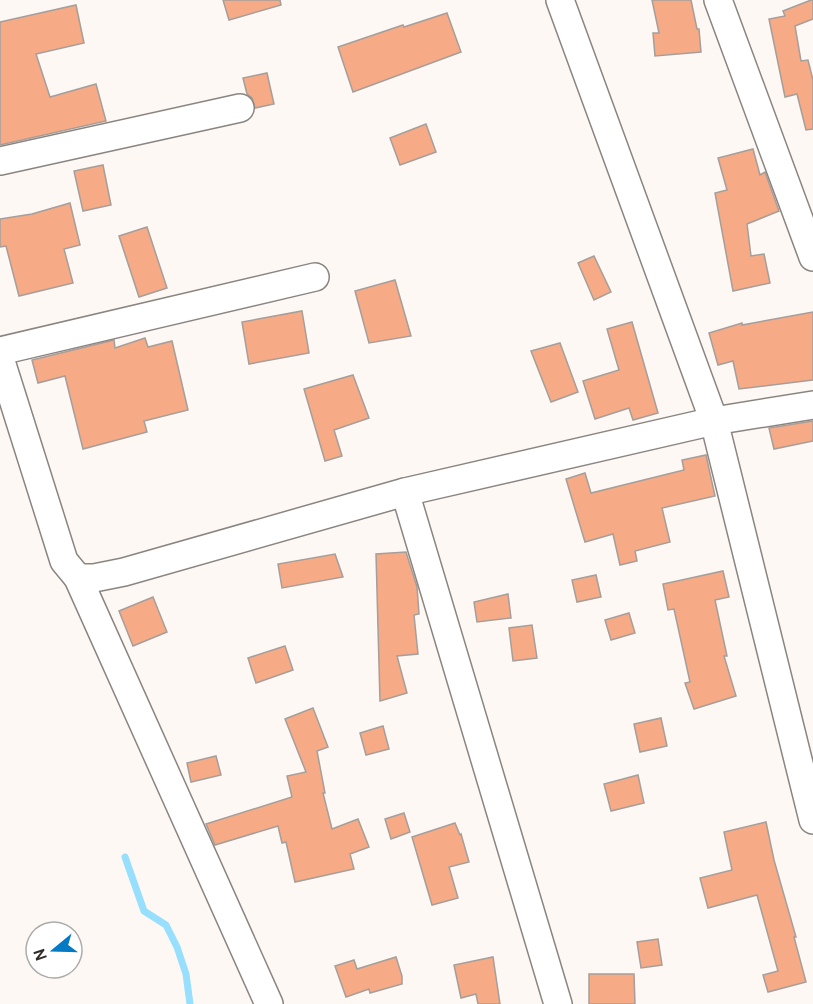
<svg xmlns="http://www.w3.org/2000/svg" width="813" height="1004" viewBox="0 0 813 1004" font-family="Cabin,sans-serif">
<rect width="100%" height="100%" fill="#fef8f5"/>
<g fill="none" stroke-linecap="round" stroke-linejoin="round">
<polyline stroke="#97dffc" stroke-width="7" points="125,857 144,911 166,925 177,947 186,974 190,1004"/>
</g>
<g fill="#f6ab86" stroke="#a59e9a" stroke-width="1.5">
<polygon points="223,0 280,0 281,5 229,20"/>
<polygon points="652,0 691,0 697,29 699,29 701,52 655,56 653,33 659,33"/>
<polygon points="811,0 813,0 813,19 795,26 801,61 808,60 813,80 813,129 806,130 797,94 785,97 769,19 785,16 783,11"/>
<polygon points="76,5 84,43 36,54 50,97 96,84 106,121 0,145 0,22"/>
<polygon points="447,13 461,52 353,92 338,47 403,25 404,27"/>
<polygon points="267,73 274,104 255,108 252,98 247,94 243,78"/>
<polygon points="426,124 436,152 400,165 390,138"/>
<polygon points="753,149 760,175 765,172 779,211 747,224 751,256 764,254 770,283 733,291 715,193 727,190 718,158"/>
<polygon points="103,165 111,205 83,211 74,171"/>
<polygon points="70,203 80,245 64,249 73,283 19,296 6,246 0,247 0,219 32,214"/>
<polygon points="147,227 167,288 139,297 119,236"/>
<polygon points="594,256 611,292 594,300 578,263"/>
<polygon points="395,280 411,336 369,343 355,291"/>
<polygon points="302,311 309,353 249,364 242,322"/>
<polygon points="813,312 813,380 739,389 733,361 718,365 709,333 742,323 742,325"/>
<polygon points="632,322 658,413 633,420 629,408 595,419 583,381 619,370 607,329"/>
<polygon points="145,338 148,347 172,341 188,410 144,421 147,432 83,449 65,376 38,383 32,360 114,340 115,348"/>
<polygon points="560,343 578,392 551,402 531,351"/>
<polygon points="353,375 369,418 334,430 342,456 325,461 304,389"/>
<polygon points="813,421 813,441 774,449 769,428"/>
<polygon points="706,455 715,496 662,508 670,542 635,551 637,561 620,565 613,534 585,542 566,479 585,473 591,493 684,470 682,460"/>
<polygon points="406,552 417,587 419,614 414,615 418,654 397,656 407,693 380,701 376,554"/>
<polygon points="335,554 343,577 282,588 278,564"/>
<polygon points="723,571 729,597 715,600 727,656 724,656 736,696 694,709 685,683 690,682 674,609 668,610 663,584"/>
<polygon points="596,575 601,597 577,602 572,580"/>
<polygon points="508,594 511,618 477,622 474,602"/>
<polygon points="153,597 167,632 133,646 119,611"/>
<polygon points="629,613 635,633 611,640 605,620"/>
<polygon points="532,625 537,658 513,661 509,628"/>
<polygon points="285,646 293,670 256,683 248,658"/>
<polygon points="313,708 328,747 317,751 325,793 323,793 332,829 358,819 369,847 350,854 354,869 295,882 286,842 282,843 278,826 215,845 206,824 292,797 287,776 306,772 285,719"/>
<polygon points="661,718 667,746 640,752 634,724"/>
<polygon points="383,726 389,749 366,755 360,733"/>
<polygon points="216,756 221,775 191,782 187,763"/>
<polygon points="638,775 644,803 611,811 604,784"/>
<polygon points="404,813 410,832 391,839 385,819"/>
<polygon points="766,822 774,860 796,937 794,937 806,982 768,992 763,975 778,971 757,895 708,908 700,878 732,870 724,832"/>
<polygon points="455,823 460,835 461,834 469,862 449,867 458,898 432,905 412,837"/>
<polygon points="658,939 662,965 641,968 637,942"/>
<polygon points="396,957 402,976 402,984 370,993 369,989 346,997 335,966 354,960 357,969"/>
<polygon points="493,957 500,1004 478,1004 476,994 461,998 454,965"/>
<polygon points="589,974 634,974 635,1004 589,1004"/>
</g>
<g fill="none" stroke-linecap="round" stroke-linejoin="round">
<g stroke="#8b8581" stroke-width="30">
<g id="minor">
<polyline points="560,0 714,421 813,820"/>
<polyline points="718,0 813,257"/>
<polyline points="0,161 240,108"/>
<polyline points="0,351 315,277"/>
<polyline points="0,358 64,561 78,578 269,1004"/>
<polyline points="405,492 558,1004"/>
<polyline points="78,578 94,578 124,572 405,492 714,421 813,405"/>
</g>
</g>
<use href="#minor" stroke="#fff" stroke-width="27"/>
</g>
<g transform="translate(54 950) rotate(251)"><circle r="28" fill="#ffffff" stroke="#acabaa" stroke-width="1.5"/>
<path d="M0-4.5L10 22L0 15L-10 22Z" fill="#037ac4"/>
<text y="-9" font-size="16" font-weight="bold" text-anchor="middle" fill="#2f2c2b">N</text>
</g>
</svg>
